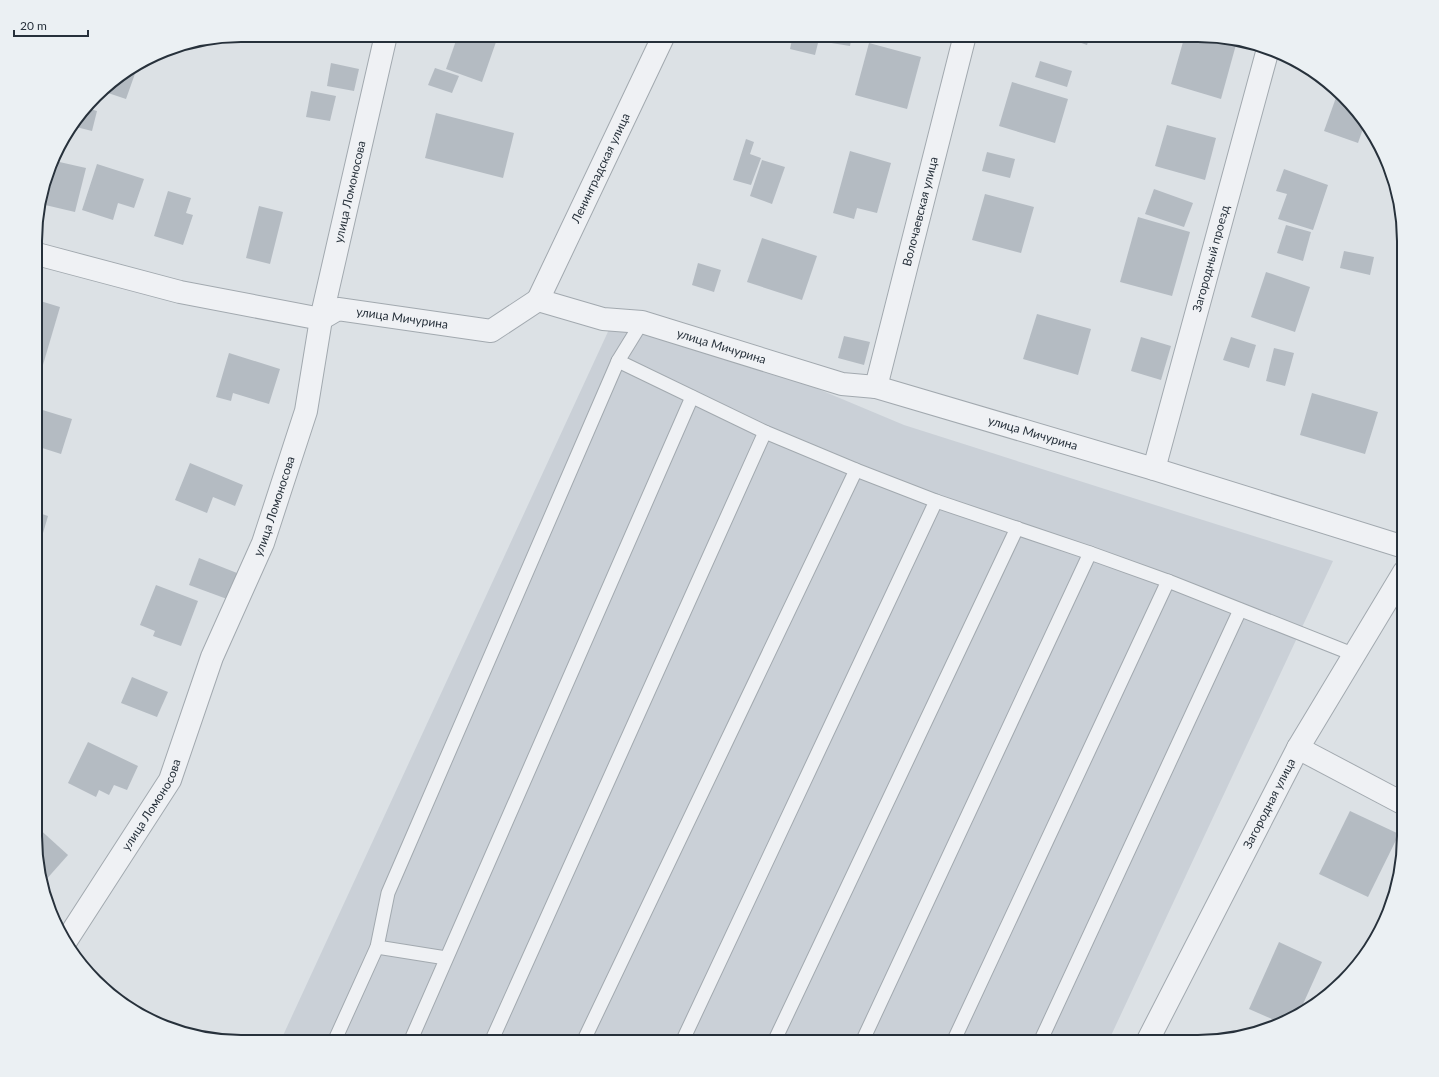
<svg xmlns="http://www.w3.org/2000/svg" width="1439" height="1077" viewBox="0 0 1439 1077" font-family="Lato,sans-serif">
<rect width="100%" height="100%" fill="#dce1e5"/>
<polygon fill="#cad0d7" points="612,323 799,381 904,425 1152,504 1333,561 1108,1042 280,1042"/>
<g fill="#b4bbc2">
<polygon points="458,35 477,35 496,42 482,82 446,69"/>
<polygon points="793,35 820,35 815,55 790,49"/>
<polygon points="826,35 852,35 850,46 825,42"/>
<polygon points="1059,35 1090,35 1087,45"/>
<polygon points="1093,35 1110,35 1108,41"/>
<polygon points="1185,35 1212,35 1237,41 1221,99 1171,84"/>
<polygon points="869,43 921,57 907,109 855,95"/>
<polygon points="1040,61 1072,71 1067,87 1035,77"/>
<polygon points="331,63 359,69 354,91 327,86"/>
<polygon points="137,68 126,99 105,92 107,87 105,86"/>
<polygon points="435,68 459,76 452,93 428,85"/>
<polygon points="1012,82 1068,99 1055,143 999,126"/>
<polygon points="311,91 336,96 330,121 306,117"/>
<polygon points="1338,92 1364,126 1358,143 1324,131"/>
<polygon points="87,108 97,111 92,131 72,126"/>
<polygon points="436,113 514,133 503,178 425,158"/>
<polygon points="1167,125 1216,138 1205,180 1155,166"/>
<polygon points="746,139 754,142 750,154 761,158 751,185 733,180"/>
<polygon points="850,151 891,163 877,213 857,208 854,219 833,213"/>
<polygon points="987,152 1015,159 1010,178 982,171"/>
<polygon points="762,160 785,167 772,204 750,196"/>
<polygon points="55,161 86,168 75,212 41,204"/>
<polygon points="97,164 144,179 134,208 118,203 113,220 82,210"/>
<polygon points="1284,169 1328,185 1313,230 1278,219 1287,194 1276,191"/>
<polygon points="1154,189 1193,203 1184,227 1145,214"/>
<polygon points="168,191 191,198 186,213 193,215 183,245 154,236"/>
<polygon points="985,194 1034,207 1021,253 972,240"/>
<polygon points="259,206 283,212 270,264 246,258"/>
<polygon points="1138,217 1190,232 1172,296 1120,282"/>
<polygon points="1286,225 1311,232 1303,261 1277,253"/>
<polygon points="762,238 817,256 802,300 747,282"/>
<polygon points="1344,251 1374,257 1370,275 1340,268"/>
<polygon points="698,263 721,270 714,292 692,285"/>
<polygon points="1266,272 1310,287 1295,332 1251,317"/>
<polygon points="37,300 60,307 40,375 36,374"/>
<polygon points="1037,314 1091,329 1078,375 1023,359"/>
<polygon points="844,336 870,342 864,365 838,358"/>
<polygon points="1141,337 1171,346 1161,380 1131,371"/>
<polygon points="1231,337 1256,345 1249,368 1223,360"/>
<polygon points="1274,348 1294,353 1285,386 1266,381"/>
<polygon points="229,353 280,369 269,404 233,393 231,401 216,397"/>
<polygon points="1312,393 1378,412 1365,454 1300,435"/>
<polygon points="36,408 72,419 61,454 36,446"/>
<polygon points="190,463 243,485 235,506 213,497 207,513 175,500"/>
<polygon points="36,512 48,516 41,540 36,539"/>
<polygon points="199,558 237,573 227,599 189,585"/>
<polygon points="156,585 198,601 181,646 153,636 155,631 140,625"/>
<polygon points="132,677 168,692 157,717 121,703"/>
<polygon points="88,742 138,766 127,790 114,785 109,795 99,790 96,797 68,783"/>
<polygon points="1350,811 1399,834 1368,897 1319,874"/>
<polygon points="36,826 68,855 44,882 35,850"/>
<polygon points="1279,942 1322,962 1299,1013 1289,1021 1281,1023 1249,1009"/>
</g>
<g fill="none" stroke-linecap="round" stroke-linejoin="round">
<g stroke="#a2a9af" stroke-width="15">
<g id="service">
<polyline points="618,361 765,432 856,470 936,501 1090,553 1168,581 1355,655"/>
<polyline points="377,947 446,958"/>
<polyline points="334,1042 377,947 388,893 618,361 642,322"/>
<polyline points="410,1042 692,397"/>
<polyline points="491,1042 765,432"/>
<polyline points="583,1042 856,470"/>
<polyline points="682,1042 936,501"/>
<polyline points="774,1042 1017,528"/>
<polyline points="862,1042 1090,553"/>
<polyline points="953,1042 1168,581"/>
<polyline points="1040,1042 1240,610"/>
</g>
</g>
<g stroke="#a2a9af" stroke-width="24">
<g id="minor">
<path id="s1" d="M37,254L180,292L321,319L338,309L491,331L538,300L603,319L642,322L842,384L876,387L1154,469L1404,547"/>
<path id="s2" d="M538,300L664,35"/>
<path id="s3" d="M876,387L965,35"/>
<path id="s4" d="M1154,469L1268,49"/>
<polyline points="1298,748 1404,804"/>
<path id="s5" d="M66,941L170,780L212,657L263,543L306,411L321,319L386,35"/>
<path id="s6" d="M1147,1042L1298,748L1404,572"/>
</g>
</g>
<use href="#service" stroke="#eff1f4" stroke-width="13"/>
<use href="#minor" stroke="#eff1f4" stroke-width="22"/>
</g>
<g text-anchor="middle" stroke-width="3" stroke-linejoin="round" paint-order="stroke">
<g font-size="12" fill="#27313b" stroke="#ebf0f3">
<text dy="4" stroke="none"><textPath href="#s2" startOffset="146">Ленинградская улица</textPath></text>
<text dy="4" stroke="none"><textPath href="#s5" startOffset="809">улица Ломоносова</textPath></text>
<text dy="4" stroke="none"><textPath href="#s3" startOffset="181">Волочаевская улица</textPath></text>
<text dy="4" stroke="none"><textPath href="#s4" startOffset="218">Загородный проезд</textPath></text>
<text dy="4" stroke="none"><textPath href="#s1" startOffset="376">улица Мичурина</textPath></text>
<text dy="4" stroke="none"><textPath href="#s1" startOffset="712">улица Мичурина</textPath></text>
<text dy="4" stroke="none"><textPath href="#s1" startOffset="1036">улица Мичурина</textPath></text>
<text dy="4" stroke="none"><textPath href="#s5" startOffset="485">улица Ломоносова</textPath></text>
<text dy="4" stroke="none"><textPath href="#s5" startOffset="161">улица Ломоносова</textPath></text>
<text dy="4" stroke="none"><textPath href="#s6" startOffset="268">Загородная улица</textPath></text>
</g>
</g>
<path d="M0 0H1439V1077H0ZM241 42H1198A199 199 0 0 1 1397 241V836A199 199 0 0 1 1198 1035H241A199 199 0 0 1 42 836V241A199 199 0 0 1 241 42Z" fill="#ebf0f3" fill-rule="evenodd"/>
<path fill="none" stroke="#27313b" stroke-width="2" d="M241 42H1198A199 199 0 0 1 1397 241V836A199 199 0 0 1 1198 1035H241A199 199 0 0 1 42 836V241A199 199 0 0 1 241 42Z"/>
<path d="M14 30v6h74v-6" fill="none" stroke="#27313b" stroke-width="2"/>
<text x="20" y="30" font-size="12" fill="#27313b" stroke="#ebf0f3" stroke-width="3" paint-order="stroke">20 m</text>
</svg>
